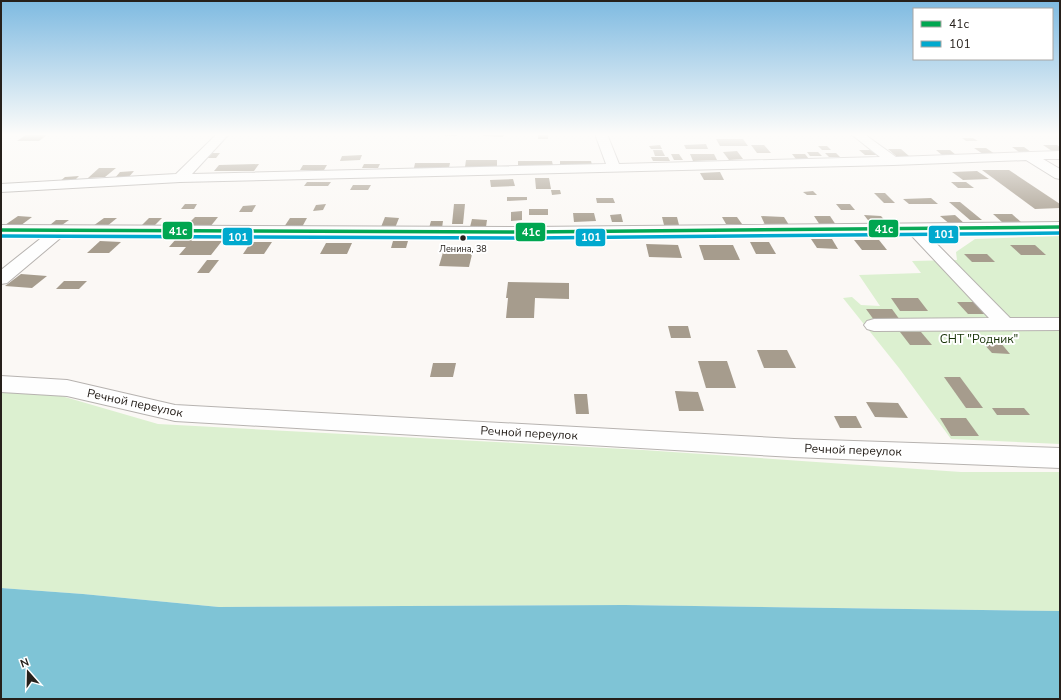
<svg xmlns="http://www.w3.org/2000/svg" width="1061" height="700" viewBox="0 0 1061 700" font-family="'Nunito Sans',sans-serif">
<rect width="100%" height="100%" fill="#fbf8f5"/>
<g fill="#dcf0d0">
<polygon points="1060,236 1060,444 951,439 899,368 843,298 852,297 861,305 880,306 859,275 921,273 912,261 957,260 956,252 975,239"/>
<polygon points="1,391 58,395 158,424 643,450 961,472 1060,472 1060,611 625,605 219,607 83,594 1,588"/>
</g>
<polygon fill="#7fc4d6" points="1,588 83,594 219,607 625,605 1060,611 1060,699 1,699"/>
<g fill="#a69c8d">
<polygon points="27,134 48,134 39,141 17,141"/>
<polygon points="438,134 458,134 457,136 437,135"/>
<polygon points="484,134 504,134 503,137 483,136"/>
<rect x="538" y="135" width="10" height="4"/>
<polygon points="962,138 973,138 978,141 966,141"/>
<polygon points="716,139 743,139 748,146 720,146"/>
<polygon points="706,144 708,149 686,149 684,145"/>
<polygon points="660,145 662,149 651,149 649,146"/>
<polygon points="751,145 764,145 771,153 757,153"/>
<polygon points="1043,145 1057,145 1060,147 1060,151 1052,151"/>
<polygon points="818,146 827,146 831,150 822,150"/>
<polygon points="1012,147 1024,147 1031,152 1019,152"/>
<polygon points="974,148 986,148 995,154 983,154"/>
<polygon points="888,149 901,149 909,156 896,156"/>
<polygon points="653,150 662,150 665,156 655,156"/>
<polygon points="859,150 874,150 880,155 865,155"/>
<polygon points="936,150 950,150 956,155 942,155"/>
<polygon points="737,151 743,159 729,160 723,152"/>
<polygon points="807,152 818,152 822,156 810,156"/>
<polygon points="210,153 220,153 216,158 205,158"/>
<polygon points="825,153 836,153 840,157 829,157"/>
<polygon points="671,154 679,154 683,160 674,160"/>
<polygon points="690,154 714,154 717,160 693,161"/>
<polygon points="792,154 805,154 809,159 796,159"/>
<polygon points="362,155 360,160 340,161 342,156"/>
<polygon points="651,157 668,157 670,161 653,161"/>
<polygon points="466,160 497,160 497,167 465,167"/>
<polygon points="518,161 552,161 553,166 518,166"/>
<polygon points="560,161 591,161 592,165 560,165"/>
<polygon points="415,163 450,163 449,168 414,168"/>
<polygon points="259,164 254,171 214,171 219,165"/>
<polygon points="364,164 380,164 378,168 362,168"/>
<polygon points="303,165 327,165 324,170 300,170"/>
<polygon points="99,168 116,168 105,177 88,178"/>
<polygon points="982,170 1009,170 1060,204 1060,208 1035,209"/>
<polygon points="134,171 128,178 114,179 120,172"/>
<polygon points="977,171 989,179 963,180 952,172"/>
<polygon points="720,172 724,180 704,180 700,173"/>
<polygon points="79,176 74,181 59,182 65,177"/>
<polygon points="535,178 549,178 551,189 536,189"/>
<polygon points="513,179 515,186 491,187 490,180"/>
<polygon points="307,182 331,182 328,186 304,186"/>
<polygon points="951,182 966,182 974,188 958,188"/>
<polygon points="353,185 371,185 368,190 350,190"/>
<polygon points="551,190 560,190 561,194 552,195"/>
<polygon points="813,191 817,195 807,195 803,192"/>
<polygon points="874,193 885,193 895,203 884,203"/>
<polygon points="507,197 527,197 527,200 507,201"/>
<polygon points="596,198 613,198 615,203 597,203"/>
<polygon points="931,198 938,204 909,204 903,199"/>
<polygon points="949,202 960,202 982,220 970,220"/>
<polygon points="185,204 197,204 194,209 181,209"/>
<polygon points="326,204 323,210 313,211 316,205"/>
<polygon points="454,204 465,204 463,224 452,224"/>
<polygon points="836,204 850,204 855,210 841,210"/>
<polygon points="256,205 252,212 239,212 243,206"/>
<rect x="529" y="209" width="19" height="6"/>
<polygon points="522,211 522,220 511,221 511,212"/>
<polygon points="573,213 594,213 596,221 574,222"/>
<polygon points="621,214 623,222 612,222 610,215"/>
<polygon points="993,214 1012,214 1022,223 1003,223"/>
<polygon points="864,215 881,216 888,224 871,224"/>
<polygon points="955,215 965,224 951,225 940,216"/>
<polygon points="18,216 32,217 20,226 5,225"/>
<polygon points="761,216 784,217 789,225 765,225"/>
<polygon points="814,216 830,216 836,225 820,225"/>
<polygon points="195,217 218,217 210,227 186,226"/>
<polygon points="385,217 399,218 395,228 381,227"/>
<polygon points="662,217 677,217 679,225 664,225"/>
<polygon points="722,217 737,217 742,224 726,224"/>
<polygon points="104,218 117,218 106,227 93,226"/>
<polygon points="149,218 162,218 154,226 141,226"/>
<polygon points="290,218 307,218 302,227 284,227"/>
<polygon points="472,219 487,220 486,227 470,227"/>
<polygon points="56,220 69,220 62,225 50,225"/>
<polygon points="431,221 443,221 442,228 429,228"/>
<polygon points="176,239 193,239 191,241 222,241 211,255 179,255 186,247 169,247"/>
<polygon points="811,239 832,239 838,249 817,248"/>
<polygon points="854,240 879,240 887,250 862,250"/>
<polygon points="100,241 121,242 109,253 87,253"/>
<polygon points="393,241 408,241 406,248 391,248"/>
<polygon points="251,242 272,242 264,254 243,254"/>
<polygon points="750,242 769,242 776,254 756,254"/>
<polygon points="326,243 352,243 347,254 320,254"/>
<polygon points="646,244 678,245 682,258 649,257"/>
<polygon points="699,245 733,245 740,260 704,260"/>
<polygon points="1010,245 1035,245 1046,255 1021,255"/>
<polygon points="444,249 473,250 469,267 439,266"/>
<polygon points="964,254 987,254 995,262 972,262"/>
<polygon points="207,260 219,260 209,273 197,273"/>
<polygon points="21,274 47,276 32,288 5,286"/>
<polygon points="64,281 87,281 79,289 56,289"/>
<polygon points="508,282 569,283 569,299 535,298 534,318 506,318 508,298 506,298"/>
<polygon points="891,298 918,298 928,311 900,311"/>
<polygon points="957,302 977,302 988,314 968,314"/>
<polygon points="866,309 892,309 900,320 874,320"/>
<polygon points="668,326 688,326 691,338 671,338"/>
<polygon points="900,332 921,332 932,345 910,345"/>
<polygon points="982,342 1000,342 1010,354 992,353"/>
<polygon points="757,350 787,350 796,368 764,368"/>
<polygon points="698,361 727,361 736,388 706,388"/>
<polygon points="433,363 456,363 453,377 430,377"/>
<polygon points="944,377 960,377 983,408 966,408"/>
<polygon points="675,391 698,392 704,411 679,411"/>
<polygon points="574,394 587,394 589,414 576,414"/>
<polygon points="866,402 898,403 908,418 875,417"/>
<polygon points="992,408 1024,408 1030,415 997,415"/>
<polygon points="834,416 856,416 862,428 840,428"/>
<polygon points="940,418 966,418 979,436 951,436"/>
</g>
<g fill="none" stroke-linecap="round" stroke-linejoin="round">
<g stroke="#b7b3b0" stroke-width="2">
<g id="minor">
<polygon points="217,134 229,134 192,174 606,164 595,134 607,134 619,164 880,157 851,134 864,134 896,157 1060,151 1060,159 1043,159 1060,169 1060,179 1055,178 1026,160 893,165 180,182 1,192 1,184 176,174"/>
<polygon points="1060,222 1060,232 927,234 1010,318 1060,318 1060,330 874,331 867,329 864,325 867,321 874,319 989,318 910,234 530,237 64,235 7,283 1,284 1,270 45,235 1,235 1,225 530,227"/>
<polygon points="1,376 67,380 175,405 794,439 1060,448 1060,468 794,457 175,421 67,396 1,392"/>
</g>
</g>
<use href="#minor" fill="#fefefe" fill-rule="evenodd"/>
<g stroke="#fff" stroke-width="6">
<polyline id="bus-1" points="1,230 530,232 1060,227"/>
</g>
<g stroke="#fff" stroke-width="6">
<polyline id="bus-2" points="1,236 531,238 1060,233"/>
</g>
<use href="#bus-1" stroke="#00a651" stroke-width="3.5"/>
<use href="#bus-2" stroke="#00a9ce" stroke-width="3.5"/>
</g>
<linearGradient id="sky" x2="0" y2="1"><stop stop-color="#7ebae1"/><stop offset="0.58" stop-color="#fdfcfa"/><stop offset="1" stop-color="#fdfcfa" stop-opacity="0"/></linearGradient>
<rect width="1061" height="232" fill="url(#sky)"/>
<circle fill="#26201b" stroke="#fff" stroke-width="1.5" cx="463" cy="238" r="3.5"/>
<g text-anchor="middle" stroke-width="4" stroke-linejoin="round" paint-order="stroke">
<g font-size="9" fill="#26201b" stroke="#fff">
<text x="463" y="252">Ленина, 38</text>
</g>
<g font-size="12" fill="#153104" stroke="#fff">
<text x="979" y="343">СНТ "Родник"</text>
</g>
<g font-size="12" fill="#26201b" stroke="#fff">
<text transform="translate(135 403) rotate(12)" y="4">Речной переулок</text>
<text transform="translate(529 433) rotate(3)" y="4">Речной переулок</text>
<text transform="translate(853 450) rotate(2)" y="4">Речной переулок</text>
</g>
</g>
<g stroke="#fff" stroke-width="1.5">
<rect x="868" y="219" width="31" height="19" rx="4" fill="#00a651"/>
<rect x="162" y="221" width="31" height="19" rx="4" fill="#00a651"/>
<rect x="515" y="222" width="31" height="20" rx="4" fill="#00a651"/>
<rect x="928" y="225" width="31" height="19" rx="4" fill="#00a9ce"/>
<rect x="222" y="227" width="31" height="19" rx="4" fill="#00a9ce"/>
<rect x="575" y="228" width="31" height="19" rx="4" fill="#00a9ce"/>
</g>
<g font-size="11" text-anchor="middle" font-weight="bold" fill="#fff">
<text x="884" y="233">41с</text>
<text x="178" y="235">41с</text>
<text x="531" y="236">41с</text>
<text x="944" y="238">101</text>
<text x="238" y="241">101</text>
<text x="591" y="241">101</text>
</g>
<rect width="1061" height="700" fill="none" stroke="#26201b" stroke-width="4"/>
<rect x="913" y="8" width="140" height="52" fill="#ffffff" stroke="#a8a6a4"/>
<rect x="921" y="21" width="20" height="6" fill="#00a651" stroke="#a8a6a4"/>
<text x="949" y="28" font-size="12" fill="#26201b">41с</text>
<rect x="921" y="41" width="20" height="6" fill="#00a9ce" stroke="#a8a6a4"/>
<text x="949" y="48" font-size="12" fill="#26201b">101</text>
<g transform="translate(28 672) rotate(340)" stroke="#ffffff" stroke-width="3" paint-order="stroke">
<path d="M0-3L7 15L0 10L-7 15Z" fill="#26201b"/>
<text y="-6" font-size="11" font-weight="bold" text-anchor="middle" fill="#26201b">N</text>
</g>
</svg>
